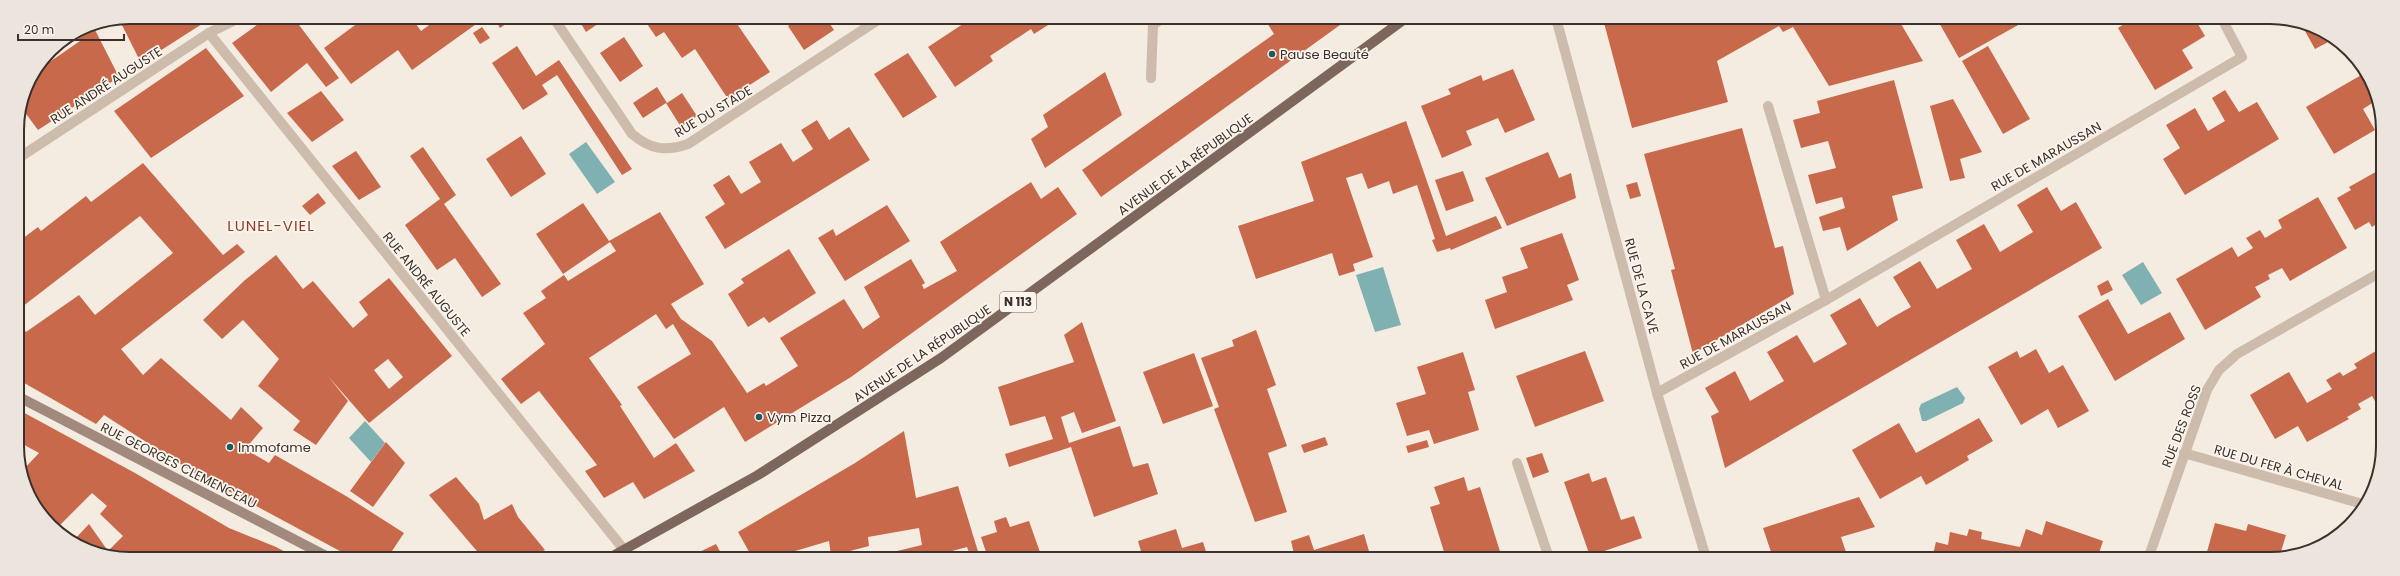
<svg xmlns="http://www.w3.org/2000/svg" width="2400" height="576" viewBox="0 0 2400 576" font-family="Poppins,sans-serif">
<rect width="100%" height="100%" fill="#f4ebe1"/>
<g fill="#7fb0b2">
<polygon points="586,142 615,182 597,194 569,154"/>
<polygon points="2143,262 2162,293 2141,305 2122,275"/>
<polygon points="1383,267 1401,325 1375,332 1356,275"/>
<polygon points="1957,387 1965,398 1963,403 1926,421 1922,421 1919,409 1921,404"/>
<polygon points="365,421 385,443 371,462 349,438"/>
</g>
<g fill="#c8694b" fill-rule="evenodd">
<polygon points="130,17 213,17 141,63 119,19"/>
<polygon points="268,17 293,17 339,78 326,87 307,63 271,92 232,43"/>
<polygon points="366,17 411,17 421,31 440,17 476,17 479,22 412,70 398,50 351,84 324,48"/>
<polygon points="493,17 516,17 500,28"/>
<polygon points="577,17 608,17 586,32"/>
<polygon points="643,18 733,18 770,72 728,99 695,49 682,58 664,32 656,37"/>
<polygon points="800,18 826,18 834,30 804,50 788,26"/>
<polygon points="972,18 1059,18 1034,34 1031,29 990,56 993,61 955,87 928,47"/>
<polygon points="1264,18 1335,18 1340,25 1101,197 1082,170 1274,34"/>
<polygon points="1603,19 1898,19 1923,61 1829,86 1793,27 1783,32 1779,26 1717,61 1728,102 1632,128"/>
<polygon points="1937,19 2029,19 1959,58"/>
<polygon points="2120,19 2164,19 2166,23 2171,19 2195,19 2205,36 2182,50 2193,68 2155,90 2118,28 2124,24"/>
<polygon points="92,24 119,77 38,130 21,107 26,86 35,72 80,41 76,33"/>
<polygon points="2301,24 2326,37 2332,40 2315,49"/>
<polygon points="482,27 490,38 480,44 473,33"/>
<polygon points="624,37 643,66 620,82 600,53"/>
<polygon points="517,46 536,76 559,60 632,169 622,175 557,75 542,85 548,94 523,110 492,63"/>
<polygon points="1988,46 2030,119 2003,134 1962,61"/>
<polygon points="206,48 244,96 151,158 114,111"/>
<polygon points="908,53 937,97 903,118 874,74"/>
<polygon points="1513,69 1535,120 1505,133 1498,118 1466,131 1472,145 1442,158 1421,106 1451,94 1448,89 1481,75 1483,81"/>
<polygon points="1105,72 1122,115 1045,168 1031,139 1048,127 1043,115"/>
<polygon points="2363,74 2377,100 2363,109 2375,130 2334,154 2306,107"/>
<polygon points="1894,80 1923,188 1892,196 1898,220 1847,251 1840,227 1823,231 1819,217 1845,208 1842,197 1816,204 1808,175 1836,168 1828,141 1801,148 1793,120 1820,113 1817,101"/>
<polygon points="657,87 667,103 682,93 697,116 681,127 666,103 643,118 633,103"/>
<polygon points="2225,90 2239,112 2257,102 2279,139 2185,195 2163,159 2180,148 2166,125 2195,108 2208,131 2225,121 2212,98"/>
<polygon points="321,91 344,120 312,142 287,113"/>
<polygon points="1953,99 1982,152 1960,159 1965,178 1950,181 1930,106"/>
<polygon points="817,120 829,140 849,127 870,160 725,249 705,217 725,204 713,185 729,175 741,194 761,182 749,162 781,143 793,162 813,149 801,130"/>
<polygon points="1406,121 1446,236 1496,216 1502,228 1451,250 1450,248 1437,252 1432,240 1435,239 1417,185 1393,194 1389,181 1368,189 1362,173 1346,178 1373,257 1353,264 1355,271 1339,276 1332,253 1256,279 1238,226 1314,201 1301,162"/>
<polygon points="1742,128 1775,248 1783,246 1794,294 1693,354 1671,270 1675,269 1644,154"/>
<polygon points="521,136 546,174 511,197 486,159"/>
<polygon points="423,147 456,195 444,204 501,284 482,297 455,258 437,270 405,225 440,199 410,156"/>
<polygon points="356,151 381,187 359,200 332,166"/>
<polygon points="1548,152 1559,178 1571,173 1576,198 1507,226 1485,178"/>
<polygon points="143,163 223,255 237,244 245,252 121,349 143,375 161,358 231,420 241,407 263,428 245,449 269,463 275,455 346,496 404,533 388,557 351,557 193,472 104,415 96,424 19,380 18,321 26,332 79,295 95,315 173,253 140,216 18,310 18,242 38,227 41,231 86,196 91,202"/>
<polygon points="2381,169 2381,221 2372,227 2369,222 2355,230 2337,198 2351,190 2349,187"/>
<polygon points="1463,171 1474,201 1446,211 1435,180"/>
<polygon points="1031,182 1041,199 1058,187 1077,214 851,377 745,442 724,407 674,439 637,387 691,354 673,324 666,329 656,314 589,358 622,405 620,406 654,458 676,443 695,471 644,499 633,482 604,498 585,471 597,465 539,391 521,404 501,379 545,344 523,313 546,298 541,291 564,275 568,281 616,251 610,242 563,274 536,234 583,203 609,241 660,212 704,284 671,304 681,319 712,341 747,393 764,383 766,386 798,366 780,338 844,299 863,329 880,317 864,287 911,259 925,283 922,285 924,289 957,271 940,242"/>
<polygon points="1637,182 1641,196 1630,199 1626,185"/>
<polygon points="2047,187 2061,211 2076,202 2102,248 1725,468 1711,416 1719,412 1705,388 1735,371 1750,401 1784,381 1767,352 1797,335 1814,363 1828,355 1847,344 1830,315 1860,298 1877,327 1893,317 1911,307 1893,277 1920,261 1937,289 1972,269 1956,240 1984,224 2000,252 2033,232 2017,205"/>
<polygon points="318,193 326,203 310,215 302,206"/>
<polygon points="2318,197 2347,248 2290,281 2282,268 2268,275 2270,279 2255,287 2261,297 2205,330 2176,279 2232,247 2238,257 2253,248 2246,238 2260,230 2265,238 2282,228 2278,220"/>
<polygon points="887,205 910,241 845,281 818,238 833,229 836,236"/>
<polygon points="1562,233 1579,280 1567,285 1573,300 1495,329 1485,300 1507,292 1502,277 1528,268 1520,248"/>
<polygon points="789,249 816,293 769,323 764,317 748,327 728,294 744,283 741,279"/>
<path d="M276,255L303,289L313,281L353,328L368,315L359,302L389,278L452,356L369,423L327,375L348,401L316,445L293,430L300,421L258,386L279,359L243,320L222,339L203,320L245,280ZM388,359L403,377L389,389L374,370Z"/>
<polygon points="2108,280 2113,290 2101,296 2097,286"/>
<polygon points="2108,299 2128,334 2170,312 2185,339 2115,381 2078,316"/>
<polygon points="1082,322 1116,421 1082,433 1074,412 1061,417 1069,443 1120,426 1133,467 1148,463 1158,494 1094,517 1071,447 1009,467 1005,454 1053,439 1045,416 1010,426 998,387 1074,362 1064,335"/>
<polygon points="1256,330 1276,385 1267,389 1287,446 1268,453 1287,512 1255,522 1214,409 1219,407 1201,358 1234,346 1232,340"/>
<polygon points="2381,348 2381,400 2376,403 2372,396 2358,404 2361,409 2347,417 2349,419 2307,442 2298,426 2275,439 2250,395 2289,372 2307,403 2332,389 2326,380 2340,372 2343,376 2357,368 2354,364"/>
<polygon points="2036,349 2049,373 2063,365 2089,411 2058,428 2048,409 2021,425 1988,367 2017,351 2020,358"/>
<polygon points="1585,351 1604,401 1535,427 1516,376"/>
<polygon points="1463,352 1475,390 1468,392 1479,430 1434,444 1429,430 1407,436 1396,403 1426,394 1417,367"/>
<polygon points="1194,353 1213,406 1163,424 1143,372"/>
<polygon points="19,410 135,473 229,528 276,547 267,556 276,547 295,557 107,557 75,539 89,524 108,551 123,536 100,514 107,506 92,493 56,529 51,526 21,472 39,453 19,442"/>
<polygon points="1979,418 1993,441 1967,456 1969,460 1926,485 1921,476 1880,499 1852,450 1899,423 1916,453"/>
<polygon points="904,431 916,498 958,486 980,558 971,558 967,547 926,558 872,557 922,545 919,528 868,537 869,546 831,556 829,541 785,554 785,557 752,557 738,532 855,463"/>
<polygon points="1325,437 1328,445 1304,453 1301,445"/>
<polygon points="1427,440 1429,447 1408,453 1406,446"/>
<polygon points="386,442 405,463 373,507 350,491"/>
<polygon points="1542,453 1549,472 1533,478 1526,458"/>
<polygon points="1589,473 1592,482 1606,477 1621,520 1634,516 1642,538 1590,556 1564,482"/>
<polygon points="456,477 479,504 484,520 512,504 518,517 545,550 531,557 482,557 429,495"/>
<polygon points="1464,477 1468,491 1480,487 1502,558 1446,558 1430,507 1440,504 1434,487"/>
<polygon points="1859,497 1875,527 1841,537 1848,558 1773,558 1763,528"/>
<polygon points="1006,517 1010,527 1029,521 1042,558 988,558 981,537 997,532 994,521"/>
<polygon points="2046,521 2103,541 2097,559 1932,558 1936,542 1948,545 1950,532 1967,536 1969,529 1982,532 1981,539 2020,547 2026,529 2042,535"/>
<polygon points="2215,523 2246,531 2248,524 2286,535 2279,558 2205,559"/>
<polygon points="1176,529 1182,548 1203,542 1208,558 1143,558 1138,541"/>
<polygon points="1364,534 1371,558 1295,558 1291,541 1309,535 1314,550"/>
<polygon points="716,544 723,557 689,557"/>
</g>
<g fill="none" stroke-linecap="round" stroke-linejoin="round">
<g stroke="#cdbbac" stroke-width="10">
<polyline points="209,33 625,551"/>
<polyline points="1517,463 1549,558"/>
</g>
<g stroke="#cdbbac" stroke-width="10">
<path d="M553,17L632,134C650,149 665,152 688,144L881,18"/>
<polyline points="1556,18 1657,393 1706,558"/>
<polyline points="1151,78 1153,25 1163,18"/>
<polyline points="1768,106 1826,300"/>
<polyline points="17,159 209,33 241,17"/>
<polyline points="1657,393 1826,300 2242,57 2222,19"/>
<polyline points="2184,453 2366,505"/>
<polyline points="2148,559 2207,390 2219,370 2237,354 2381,272"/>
</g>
<polyline stroke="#a18a7d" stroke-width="10" points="19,397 328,557"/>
<polyline stroke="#7d675c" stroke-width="10" points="611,557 758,475 941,358 1406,18"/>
</g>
<g fill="#1f5a5e" stroke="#fbf5ee" stroke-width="1.5">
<circle cx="1272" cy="54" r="4"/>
<circle cx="759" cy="417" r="4"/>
<circle cx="230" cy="447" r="4"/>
</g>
<g text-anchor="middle" stroke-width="3.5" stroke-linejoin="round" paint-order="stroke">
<rect fill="#fbf5ee" stroke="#756b66" stroke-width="1" x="1000" y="292" width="36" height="20" rx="3"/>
<g font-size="12" font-weight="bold" fill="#3b302b">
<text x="1018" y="306">N 113</text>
</g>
<g font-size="13" fill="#3b302b" stroke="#fbf5ee" text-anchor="start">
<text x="1280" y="59">Pause Beauté</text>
<text x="767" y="422">Vym Pizza</text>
<text x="238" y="452">Immofame</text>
</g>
<g font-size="13" fill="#3b302b" stroke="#fbf5ee">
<text transform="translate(106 85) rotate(-33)" y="5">RUE ANDRÉ AUGUSTE</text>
<text transform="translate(713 111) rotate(-31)" y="5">RUE DU STADE</text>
<text transform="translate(2046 156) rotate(-30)" y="5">RUE DE MARAUSSAN</text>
<text transform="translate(1185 164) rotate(-36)" y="5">AVENUE DE LA RÉPUBLIQUE</text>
<text transform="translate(427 284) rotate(51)" y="5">RUE ANDRÉ AUGUSTE</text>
<text transform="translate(1642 286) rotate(75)" y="5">RUE DE LA CAVE</text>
<text transform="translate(1735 335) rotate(-29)" y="5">RUE DE MARAUSSAN</text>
<text transform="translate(922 353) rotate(-34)" y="5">AVENUE DE LA RÉPUBLIQUE</text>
<text transform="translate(2181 426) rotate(-69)" y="5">RUE DES ROSS</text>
<text transform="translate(179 465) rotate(27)" y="5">RUE GEORGES CLEMENCEAU</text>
<text transform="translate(2279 467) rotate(16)" y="5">RUE DU FER À CHEVAL</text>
</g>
<g font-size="15" letter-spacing="1" fill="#8c3b22" stroke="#fbf5ee">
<text x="271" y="231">LUNEL-VIEL</text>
</g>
</g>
<path d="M0 0H2400V576H0ZM130 24H2270A106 106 0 0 1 2376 130V446A106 106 0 0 1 2270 552H130A106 106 0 0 1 24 446V130A106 106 0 0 1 130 24Z" fill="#ece5de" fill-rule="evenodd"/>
<path fill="none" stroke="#3b302b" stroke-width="2" d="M130 24H2270A106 106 0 0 1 2376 130V446A106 106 0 0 1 2270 552H130A106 106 0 0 1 24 446V130A106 106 0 0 1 130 24Z"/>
<path d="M18 34v6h106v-6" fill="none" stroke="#3b302b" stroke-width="2"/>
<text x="24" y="34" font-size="12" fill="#3b302b" stroke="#fbf5ee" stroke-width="3" paint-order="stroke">20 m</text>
</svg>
